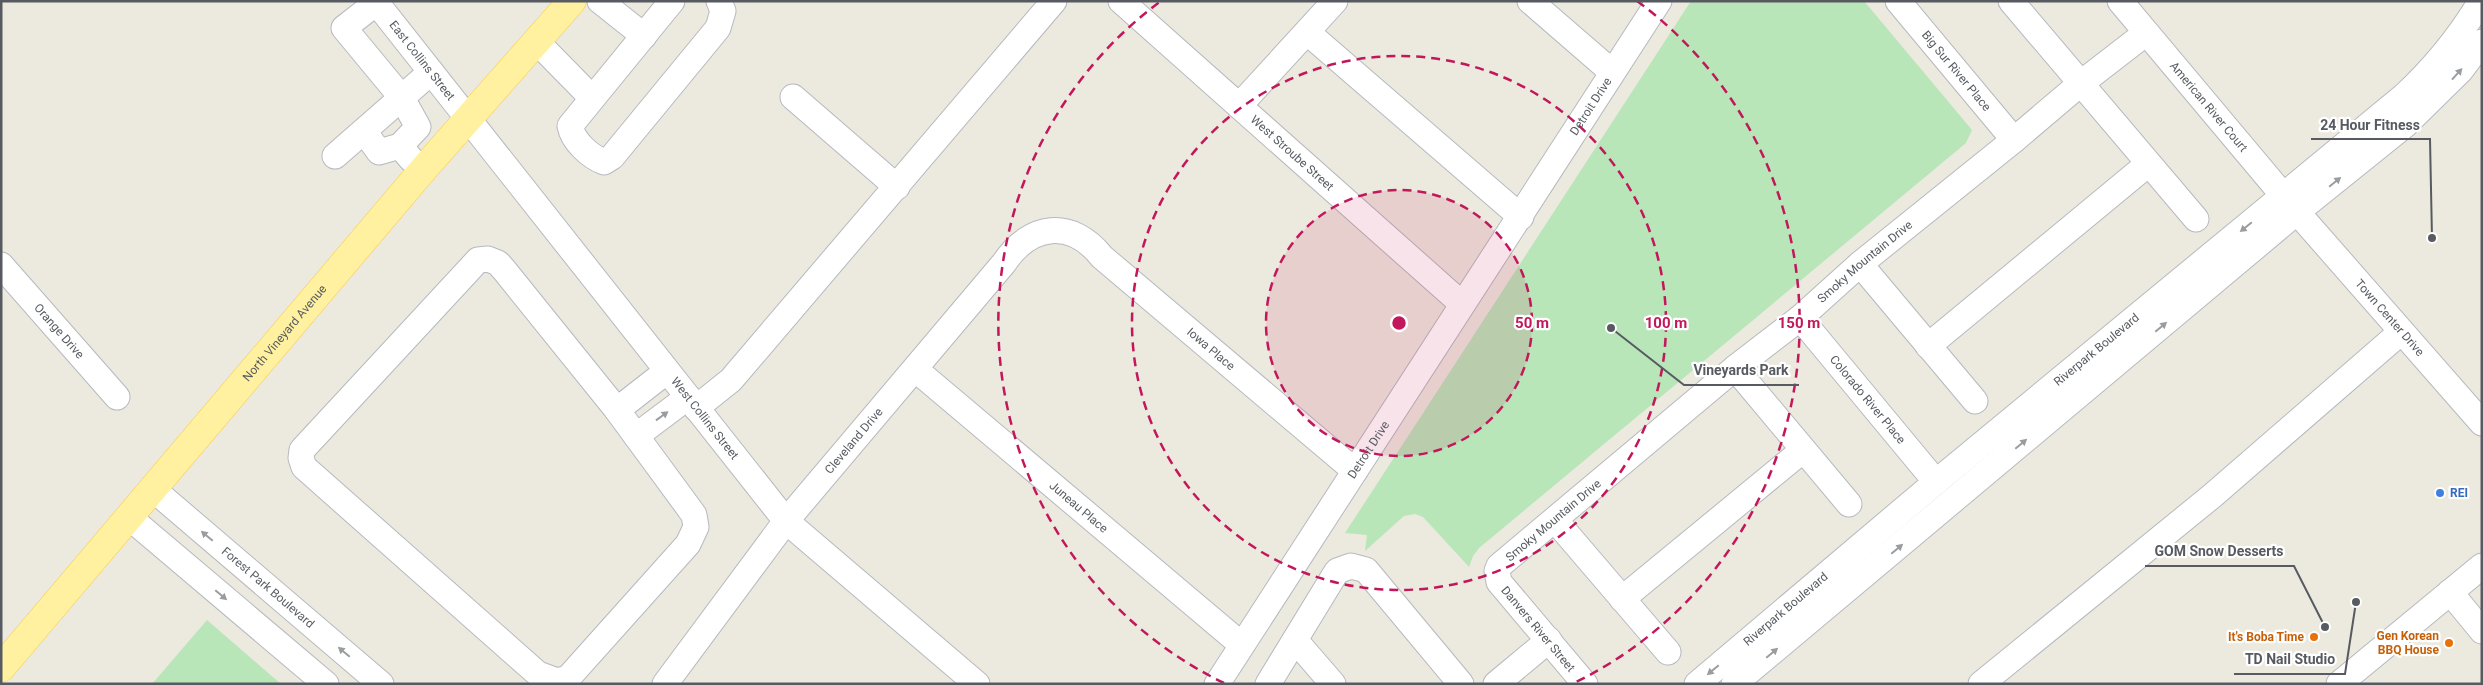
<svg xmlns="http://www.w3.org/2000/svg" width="2483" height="685" viewBox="0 0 2483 685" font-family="Roboto,sans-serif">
<rect width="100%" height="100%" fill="#ece9de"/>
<g fill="#b8e6b8">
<polygon points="1691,1 1864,1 1972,130 1966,143 1479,548 1473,556 1469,567 1423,517 1415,514 1404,516 1365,551 1367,535 1345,533"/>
<polygon points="207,620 281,684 152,684"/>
</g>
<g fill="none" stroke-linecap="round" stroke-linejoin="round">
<g stroke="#b6b9bf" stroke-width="27">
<g id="minor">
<path id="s1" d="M375,1L786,521L977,684"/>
<polyline points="600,1 644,36"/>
<path d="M672,1L570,126C573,141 589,156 604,162L612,157L718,28L723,11L719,1"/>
<path id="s2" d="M1121,1L1462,304"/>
<polyline points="1530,1 1612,72"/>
<path id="s3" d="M1898,1L2014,140"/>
<polyline points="2011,1 2196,219"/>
<path id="s4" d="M2120,1L2297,212L2482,423"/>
<polyline points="376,3 344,28 402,98 418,127 400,146"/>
<polyline points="1308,33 1521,217"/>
<polyline points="538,43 592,98"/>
<polyline points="793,97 897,187"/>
<polyline points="1239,106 1335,1"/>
<polyline points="364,131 379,152 400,146 411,159"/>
<polyline points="335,156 431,72"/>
<polygon points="488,259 498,263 505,271 617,410 694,515 696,527 688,544 568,678 557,681 538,674 304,467 301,458 302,450 478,260"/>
<polyline points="1860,264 1975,401"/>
<path id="s5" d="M1,265L117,397"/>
<path id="s6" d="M1800,318L1936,482"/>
<polyline points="1928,346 2148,164"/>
<polyline points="1735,368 1849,504"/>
<path id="s7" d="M915,369L1242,645"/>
<polyline points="696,408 731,380 1054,1"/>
<polyline points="617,410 667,371"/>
<polyline points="636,436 688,397"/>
<path id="s8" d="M154,490L381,684"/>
<polyline points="130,518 326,684"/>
<polyline points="1555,520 1668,652"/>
<polyline points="2450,592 2482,631"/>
<polyline points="1622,599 1803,450"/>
<polyline points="1295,640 1333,684"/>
<path id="s9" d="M665,684L786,521L1004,263C1030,224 1071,218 1102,257L1355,471"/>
<path id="s10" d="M1217,684L1659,1"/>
<polyline points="1268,684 1337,571 1351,566 1366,570 1461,684"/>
<polyline points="1496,684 1549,640"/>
<path id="s11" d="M1585,684L1499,582L1497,571L1499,566L1735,368L1800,318L1860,264L2014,140L2080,84L2146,33"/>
<path id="s12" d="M1697,684L1936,482L2404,96C2435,67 2459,38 2481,1"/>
<polyline points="1734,684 2297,212 2405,125 2461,70 2482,42"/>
<polyline points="1981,684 2212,496 2401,332"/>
<polyline points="2339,684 2482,566"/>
</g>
</g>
<g stroke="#faca49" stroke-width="29">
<g id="major">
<path id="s13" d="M1,668L422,171L572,1"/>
</g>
</g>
<use href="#minor" stroke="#fff" stroke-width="25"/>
<use href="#major" stroke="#fff1a0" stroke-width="28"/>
</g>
<defs><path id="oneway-solid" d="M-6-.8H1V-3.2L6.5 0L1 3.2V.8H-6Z" transform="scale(1.25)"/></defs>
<g fill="#9a9da0">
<use href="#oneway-solid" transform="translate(2457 74) rotate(-48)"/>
<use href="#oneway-solid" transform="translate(2335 182) rotate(-39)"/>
<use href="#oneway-solid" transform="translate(2246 227) rotate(141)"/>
<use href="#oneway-solid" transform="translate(2161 327) rotate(-40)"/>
<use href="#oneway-solid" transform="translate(662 416) rotate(-36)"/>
<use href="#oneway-solid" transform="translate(2021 444) rotate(-40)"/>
<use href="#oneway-solid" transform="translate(207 536) rotate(-140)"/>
<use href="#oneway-solid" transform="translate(1897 549) rotate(-40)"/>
<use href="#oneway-solid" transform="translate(221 595) rotate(40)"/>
<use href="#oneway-solid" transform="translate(344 652) rotate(-140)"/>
<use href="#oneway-solid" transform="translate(1772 653) rotate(-40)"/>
<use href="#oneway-solid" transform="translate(1713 670) rotate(140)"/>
</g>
<circle cx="1399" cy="323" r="133" fill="#c2185b" fill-opacity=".12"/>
<g fill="none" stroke="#c2185b" stroke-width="2.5" stroke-dasharray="9 6">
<circle cx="1399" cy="323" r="133"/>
<circle cx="1399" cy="323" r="267"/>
<path d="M1224 683A400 400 0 0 1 1161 1M1637 1A400 400 0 0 1 1574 683"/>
</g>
<circle fill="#3f7fe0" stroke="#fff" stroke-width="2" cx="2440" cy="493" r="5"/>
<g fill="#e8710a" stroke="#fff" stroke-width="2">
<circle cx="2314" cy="637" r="5"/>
<circle cx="2449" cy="643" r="5"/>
</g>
<g text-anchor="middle" stroke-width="4.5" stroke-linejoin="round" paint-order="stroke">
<g font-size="12" fill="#575b61" stroke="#fff">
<text dy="4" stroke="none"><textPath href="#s1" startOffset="76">East Collins Street</textPath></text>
<text dy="4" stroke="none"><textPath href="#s3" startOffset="91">Big Sur River Place</textPath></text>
<text dy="4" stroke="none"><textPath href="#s10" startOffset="688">Detroit Drive</textPath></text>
<text dy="4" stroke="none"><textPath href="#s4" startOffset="138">American River Court</textPath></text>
<text dy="4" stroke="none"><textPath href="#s2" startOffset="229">West Stroube Street</textPath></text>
<text dy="4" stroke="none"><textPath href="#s11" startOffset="626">Smoky Mountain Drive</textPath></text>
<text dy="4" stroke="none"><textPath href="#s4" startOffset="416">Town Center Drive</textPath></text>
<text dy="4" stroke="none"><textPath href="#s5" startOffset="88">Orange Drive</textPath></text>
<text dy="4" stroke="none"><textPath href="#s13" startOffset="439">North Vineyard Avenue</textPath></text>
<text dy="4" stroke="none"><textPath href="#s9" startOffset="802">Iowa Place</textPath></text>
<text dy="4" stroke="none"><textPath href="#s12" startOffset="521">Riverpark Boulevard</textPath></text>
<text dy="4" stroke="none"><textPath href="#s6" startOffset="106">Colorado River Place</textPath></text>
<text dy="4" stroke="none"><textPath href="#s1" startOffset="532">West Collins Street</textPath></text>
<text dy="4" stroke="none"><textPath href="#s9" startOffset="308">Cleveland Drive</textPath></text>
<text dy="4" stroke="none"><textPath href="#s10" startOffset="279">Detroit Drive</textPath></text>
<text dy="4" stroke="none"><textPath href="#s7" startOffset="214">Juneau Place</textPath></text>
<text dy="4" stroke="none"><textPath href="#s11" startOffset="221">Smoky Mountain Drive</textPath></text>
<text dy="4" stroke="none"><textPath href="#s8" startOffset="150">Forest Park Boulevard</textPath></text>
<text dy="4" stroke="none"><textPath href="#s12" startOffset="116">Riverpark Boulevard</textPath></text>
<text transform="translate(1538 629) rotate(50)" y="4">Danvers River Street</text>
</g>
<g font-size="12" font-weight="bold" fill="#366cbe" stroke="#fff" text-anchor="start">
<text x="2450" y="497">REI</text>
</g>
<g font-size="12" font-weight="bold" fill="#c56008" stroke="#fff" text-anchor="end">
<text x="2439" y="640">Gen Korean<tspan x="2439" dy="14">BBQ House</tspan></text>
<text x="2304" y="641">It's Boba Time</text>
</g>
</g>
<circle cx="1399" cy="323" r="8" fill="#c2185b" stroke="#fff" stroke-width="2.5"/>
<g font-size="15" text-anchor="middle" font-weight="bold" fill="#c2185b" stroke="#fff" stroke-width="4.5" stroke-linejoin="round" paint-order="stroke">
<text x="1532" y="328">50 m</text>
<text x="1666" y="328">100 m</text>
<text x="1799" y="328">150 m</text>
</g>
<path fill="none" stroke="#575b61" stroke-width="2" d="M2432 238L2430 139H2311M1611 328L1684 385H1799M2325 627L2294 566H2145M2356 602L2345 674H2234"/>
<g fill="#575b61" stroke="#fff" stroke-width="2">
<circle cx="2432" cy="238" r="5"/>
<circle cx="1611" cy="328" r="5"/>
<circle cx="2325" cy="627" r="5"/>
<circle cx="2356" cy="602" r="5"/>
</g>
<g font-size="14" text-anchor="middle" font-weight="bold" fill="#575b61" stroke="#fff" stroke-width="4.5" stroke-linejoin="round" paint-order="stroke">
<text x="2370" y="130">24 Hour Fitness</text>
<text x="1741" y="375">Vineyards Park</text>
<text x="2219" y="556">GOM Snow Desserts</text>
<text x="2290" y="664">TD Nail Studio</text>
</g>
<rect width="2483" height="685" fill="none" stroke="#575b61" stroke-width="5"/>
</svg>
